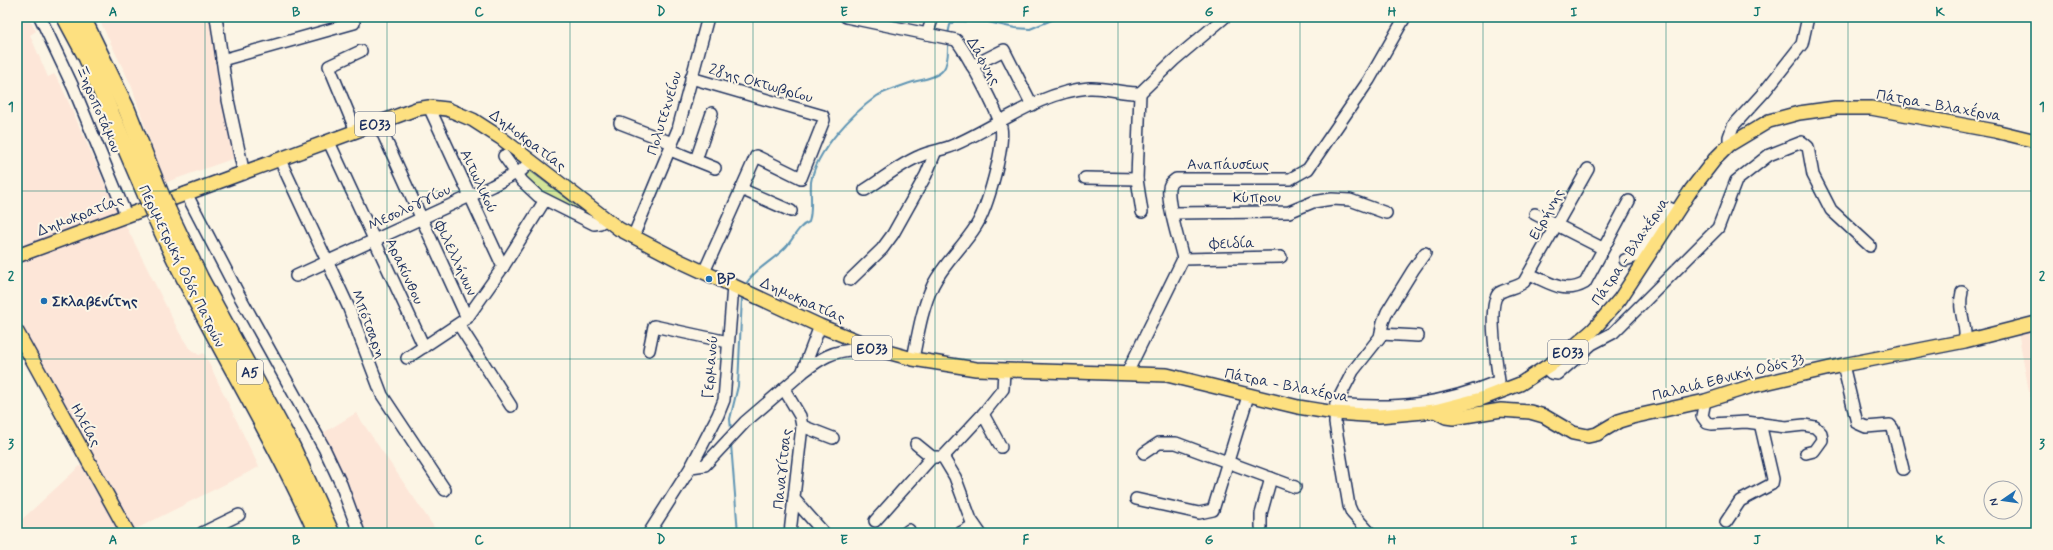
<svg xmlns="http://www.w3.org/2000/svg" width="2053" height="550" viewBox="0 0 2053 550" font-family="Mynerve,sans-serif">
<rect width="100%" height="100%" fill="#fcf5e5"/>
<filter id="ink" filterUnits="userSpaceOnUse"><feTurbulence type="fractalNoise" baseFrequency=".025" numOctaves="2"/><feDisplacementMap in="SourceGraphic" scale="8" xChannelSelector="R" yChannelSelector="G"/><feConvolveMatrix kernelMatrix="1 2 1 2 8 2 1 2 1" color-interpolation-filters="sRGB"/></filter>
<g filter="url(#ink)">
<g fill="#fde6d8">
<polygon points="17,17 28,17 36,31 30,35 48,77 54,74 60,83 117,211 17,248"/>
<polygon points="98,17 209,17 219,87 235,158 164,183 132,87"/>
<polygon points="125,224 179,332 189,348 199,355 204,353 259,467 134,530 17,317 17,264"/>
<polygon points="2036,327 2036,408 2032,408 2018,331"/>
<polygon points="356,413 438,533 363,533 342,472 320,435"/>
<polygon points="81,465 120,533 17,533 17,524"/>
</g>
<path fill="#d4e498" stroke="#788a7b" d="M530,171L583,211L581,214C560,204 542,194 525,177Z"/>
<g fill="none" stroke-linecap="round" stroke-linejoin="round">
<g stroke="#5f95b4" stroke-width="2">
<polyline points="948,34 950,25 954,21 988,22 1015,28 1030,29 1059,17"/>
<path d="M745,286C753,270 774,260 786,247C794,238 798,226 809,222C813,210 810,195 811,182C816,151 852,114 877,96C883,92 909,83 917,81C944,75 949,71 948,42"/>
<polyline points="731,430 730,419 738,386 742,296"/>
<polyline points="731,444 738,533"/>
</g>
<g stroke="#1b2f5e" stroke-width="14">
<g id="minor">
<polyline points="40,17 74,89 126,215"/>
<polyline points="216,17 228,100 244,174"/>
<path d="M846,17L956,40C965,50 999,113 1001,127C1005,147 987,209 976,226C963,247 944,263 933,285C922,308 918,334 913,359"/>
<polyline points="927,34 933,17"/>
<polyline points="222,60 354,23"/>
<polyline points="972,66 1004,50 1032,105"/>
<polyline points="691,78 823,116 824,120 801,178 756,156 704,272"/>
<polyline points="1140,93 1137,179 1142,212"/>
<polyline points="429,107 503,267"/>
<polyline points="378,123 467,318"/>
<polyline points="620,123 672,143"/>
<polyline points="356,131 329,66 361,51"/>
<polyline points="329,142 424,347"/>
<polyline points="1729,145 1729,137 1733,126 1765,91 1802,44 1808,17"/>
<polyline points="670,150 715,168"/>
<polyline points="504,156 522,181 538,196 594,224 600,223 605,220"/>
<polyline points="280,160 348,306 382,395 445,490"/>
<polyline points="696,160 712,113"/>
<polyline points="1085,178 1137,179"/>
<polyline points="741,189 791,211"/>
<path d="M865,190C883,179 900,164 920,156C930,151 944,150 954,145C998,126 1039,92 1089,88C1107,87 1122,94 1140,93L1174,60L1225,17"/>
<polyline points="186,193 239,295 324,448 341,484 359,533"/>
<polyline points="1172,213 1289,212 1313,202 1332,199 1350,200 1386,213"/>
<polyline points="1535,214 1602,248"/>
<polyline points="633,237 678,129 708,17"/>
<polyline points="1183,259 1281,257"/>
<polyline points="1625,260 1634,257 1669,208 1677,212"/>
<path d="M1529,274C1549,282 1564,295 1585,283L1629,201"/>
<polyline points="296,276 492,186 522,170 531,161"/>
<polyline points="850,280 882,249 893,234 926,175 935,153"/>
<path d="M1962,292C1957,310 1967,324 1965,341"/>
<polyline points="459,325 511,406"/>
<polyline points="1381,334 1418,336"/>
<polyline points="649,350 654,326 728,342"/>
<polyline points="407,358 467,318 503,267 545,200"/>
<polyline points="1843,365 1857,423 1866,427 1890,425 1893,429 1903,469"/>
<polyline points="1546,368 1551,373 1558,374 1592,344 1613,333 1718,228 1736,181 1769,155 1802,142 1808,147 1813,175 1831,210 1870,246"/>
<path d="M803,372C820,359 833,350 855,350"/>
<path d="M1127,373L1183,259C1179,240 1167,206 1169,188C1169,183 1173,182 1176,179H1290L1308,169L1369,80L1405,17"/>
<polyline points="784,389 800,416 802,426 790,533"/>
<polyline points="1705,401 1702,416 1707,423 1712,424 1746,422 1786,427 1804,425 1815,427 1821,433 1822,440 1814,451 1806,453"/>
<path d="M1336,404C1397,410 1442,404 1499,381C1497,366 1487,303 1499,293C1506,288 1517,288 1524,282L1588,169"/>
<polyline points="983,414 1001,447"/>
<polyline points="802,426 833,438"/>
<polyline points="916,444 932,457 938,457"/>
<polyline points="1144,453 1159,443 1176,443 1295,487"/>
<polyline points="691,467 718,415 724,400 733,286"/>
<polyline points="794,499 824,533"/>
<polyline points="1136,499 1199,513 1213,510 1248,396"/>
<polyline points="875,521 932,457"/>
<polyline points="1726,522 1740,501 1772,484 1773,479 1760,423"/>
<polyline points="1261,527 1261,514 1271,478"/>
<polyline points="202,533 239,515"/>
<polyline points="649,533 691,467 705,465 745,422 802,373 820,326"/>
<polyline points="905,533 909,530"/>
<polyline points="960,533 974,525"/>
<polyline points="980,533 971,520 955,477 943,457 983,414 1003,389 1004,371"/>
<polyline points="1370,533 1352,513 1349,506 1335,423 1336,404 1353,371 1380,337 1383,322 1387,312 1413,270 1425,253"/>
</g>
</g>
<g stroke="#1b2f5e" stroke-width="16">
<g id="major">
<polyline points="17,256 416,109 429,107 447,109 473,120 501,138 619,229 682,262 820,326 880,350 913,359 976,369 1167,375 1298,407 1335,413 1379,416 1435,411 1481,399 1520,384 1563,356 1593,330 1620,299 1691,190 1715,159 1729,145 1769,121 1799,113 1835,108 1871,108 1995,131 2036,141"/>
<polyline points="17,332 128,533"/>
<polyline points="1435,411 1446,417 1453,418 1501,410 1530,412 1544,416 1573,433 1588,436 1597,434 1619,421 1632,417 1705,401 1752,386 1843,365 1965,341 2036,323"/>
</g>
</g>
<g stroke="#1b2f5e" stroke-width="19">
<g id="highway">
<polyline points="65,17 87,58 146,195"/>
<polyline points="82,17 127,110 158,188"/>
<polyline points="168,211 200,278 292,447 331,533"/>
<path d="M156,218C204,326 269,425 317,533"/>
</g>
</g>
<use href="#minor" stroke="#fcf5e5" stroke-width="11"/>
<use href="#major" stroke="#fde080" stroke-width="13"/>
<use href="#highway" stroke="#fde080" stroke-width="16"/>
<g stroke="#1b2f5e" stroke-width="19" stroke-linecap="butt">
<g id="highway-bridge">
<polyline points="158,188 168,211"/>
<polyline points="146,195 156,218"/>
</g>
</g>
<use href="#highway-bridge" stroke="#fde080" stroke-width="16"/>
</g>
</g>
<path fill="none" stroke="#0f766e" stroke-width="1" stroke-opacity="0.55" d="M205,17V533M387,17V533M570,17V533M753,17V533M935,17V533M1118,17V533M1300,17V533M1483,17V533M1666,17V533M1848,17V533M17,191H2036M17,359H2036"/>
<g fill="#1f6fb2" stroke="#fcf5e5" stroke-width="1.5">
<circle cx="709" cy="279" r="4"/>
<circle cx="44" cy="301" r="4"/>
</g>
<g text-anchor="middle" stroke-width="4" stroke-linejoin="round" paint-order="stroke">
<g fill="#fcf5e5" stroke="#5e6a86" stroke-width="1">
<rect x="355" y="112" width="40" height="24" rx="3"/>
<rect x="852" y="336" width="40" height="24" rx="3"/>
<rect x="1548" y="340" width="40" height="24" rx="3"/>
<rect x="237" y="360" width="26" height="24" rx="3"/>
</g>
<g font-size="14" font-weight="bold" fill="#1b2f5e">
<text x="375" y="129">ΕΟ33</text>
<text x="872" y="353">ΕΟ33</text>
<text x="1568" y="357">ΕΟ33</text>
<text x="250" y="377">Α5</text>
</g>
<g font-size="15" fill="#1b2f5e" stroke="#fcf5e5">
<text transform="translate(984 61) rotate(60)" y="5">Δάφνης</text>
<text transform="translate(761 83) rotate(16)" y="5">28ης Οκτωβρίου</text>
<text transform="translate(1939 105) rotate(10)" y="5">Πάτρα - Βλαχέρνα</text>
<text transform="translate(99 109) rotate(67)" y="5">Ξηροποτάμου</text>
<text transform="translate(664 113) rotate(-73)" y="5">Πολυτεχνείου</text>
<text transform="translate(528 140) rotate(37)" y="5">Δημοκρατίας</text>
<text x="1228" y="169">Αναπάυσεως</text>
<text transform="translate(479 181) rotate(65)" y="5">Αιτωλικού</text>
<text transform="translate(1257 197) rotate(-1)" y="5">Κύπρου</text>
<text transform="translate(409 207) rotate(-25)" y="5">Μεσολογγίου</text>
<text transform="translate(1546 214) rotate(-61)" y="5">Ειρήνης</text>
<text transform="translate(80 215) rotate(-21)" y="5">Δημοκρατίας</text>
<text transform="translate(1232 243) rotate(-1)" y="5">Φειδία</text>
<text transform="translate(1630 251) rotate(-56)" y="5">Πάτρα - Βλαχέρνα</text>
<text transform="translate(456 258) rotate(65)" y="5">Φιλελλήνων</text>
<text transform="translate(182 266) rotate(64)" y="5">Περιμετρική Οδός Πατρών</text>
<text transform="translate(405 271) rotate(65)" y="5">Αρακύνθου</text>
<text transform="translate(803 300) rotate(24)" y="5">Δημοκρατίας</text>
<text transform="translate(369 324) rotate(69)" y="5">Μπότσαρη</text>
<text transform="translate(710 367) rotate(-85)" y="5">Γερμανού</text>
<text transform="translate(1728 377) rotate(-14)" y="5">Παλαιά Εθνική Οδός 33</text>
<text transform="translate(1287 385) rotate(11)" y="5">Πάτρα - Βλαχέρνα</text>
<text transform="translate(86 425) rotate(61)" y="5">Ηλείας</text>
<text transform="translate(782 469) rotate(-84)" y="5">Παναγίτσας</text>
</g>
<g font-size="15" font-weight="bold" fill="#1b2f5e" stroke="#fcf5e5" text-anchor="start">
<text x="717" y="284">BP</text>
<text x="52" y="306">Σκλαβενίτης</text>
</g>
</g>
<rect width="2053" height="550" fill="none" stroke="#fcf5e5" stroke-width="44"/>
<g transform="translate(2003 500) rotate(257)"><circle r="19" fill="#fcf5e5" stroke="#a2a6af"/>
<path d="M0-3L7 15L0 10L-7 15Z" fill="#1f6fb2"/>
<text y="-6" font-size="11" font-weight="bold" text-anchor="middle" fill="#1b2f5e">N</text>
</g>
<rect x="22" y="22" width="2009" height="506" fill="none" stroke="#0f766e" stroke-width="1.5"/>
<g font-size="13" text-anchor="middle" font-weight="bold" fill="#0f766e">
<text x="113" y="16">A</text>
<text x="296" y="16">B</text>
<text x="479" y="16">C</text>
<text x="661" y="16">D</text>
<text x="844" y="16">E</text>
<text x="1026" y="16">F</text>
<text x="1209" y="16">G</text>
<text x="1392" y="16">H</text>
<text x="1574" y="16">I</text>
<text x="1757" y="16">J</text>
<text x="1940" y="16">K</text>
<text x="11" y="111">1</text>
<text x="2042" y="111">1</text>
<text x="11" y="280">2</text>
<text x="2042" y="280">2</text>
<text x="11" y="448">3</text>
<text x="2042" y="448">3</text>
<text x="113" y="544">A</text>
<text x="296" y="544">B</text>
<text x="479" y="544">C</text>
<text x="661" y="544">D</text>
<text x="844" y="544">E</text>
<text x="1026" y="544">F</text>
<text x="1209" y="544">G</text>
<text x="1392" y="544">H</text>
<text x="1574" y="544">I</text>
<text x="1757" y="544">J</text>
<text x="1940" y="544">K</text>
</g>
</svg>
